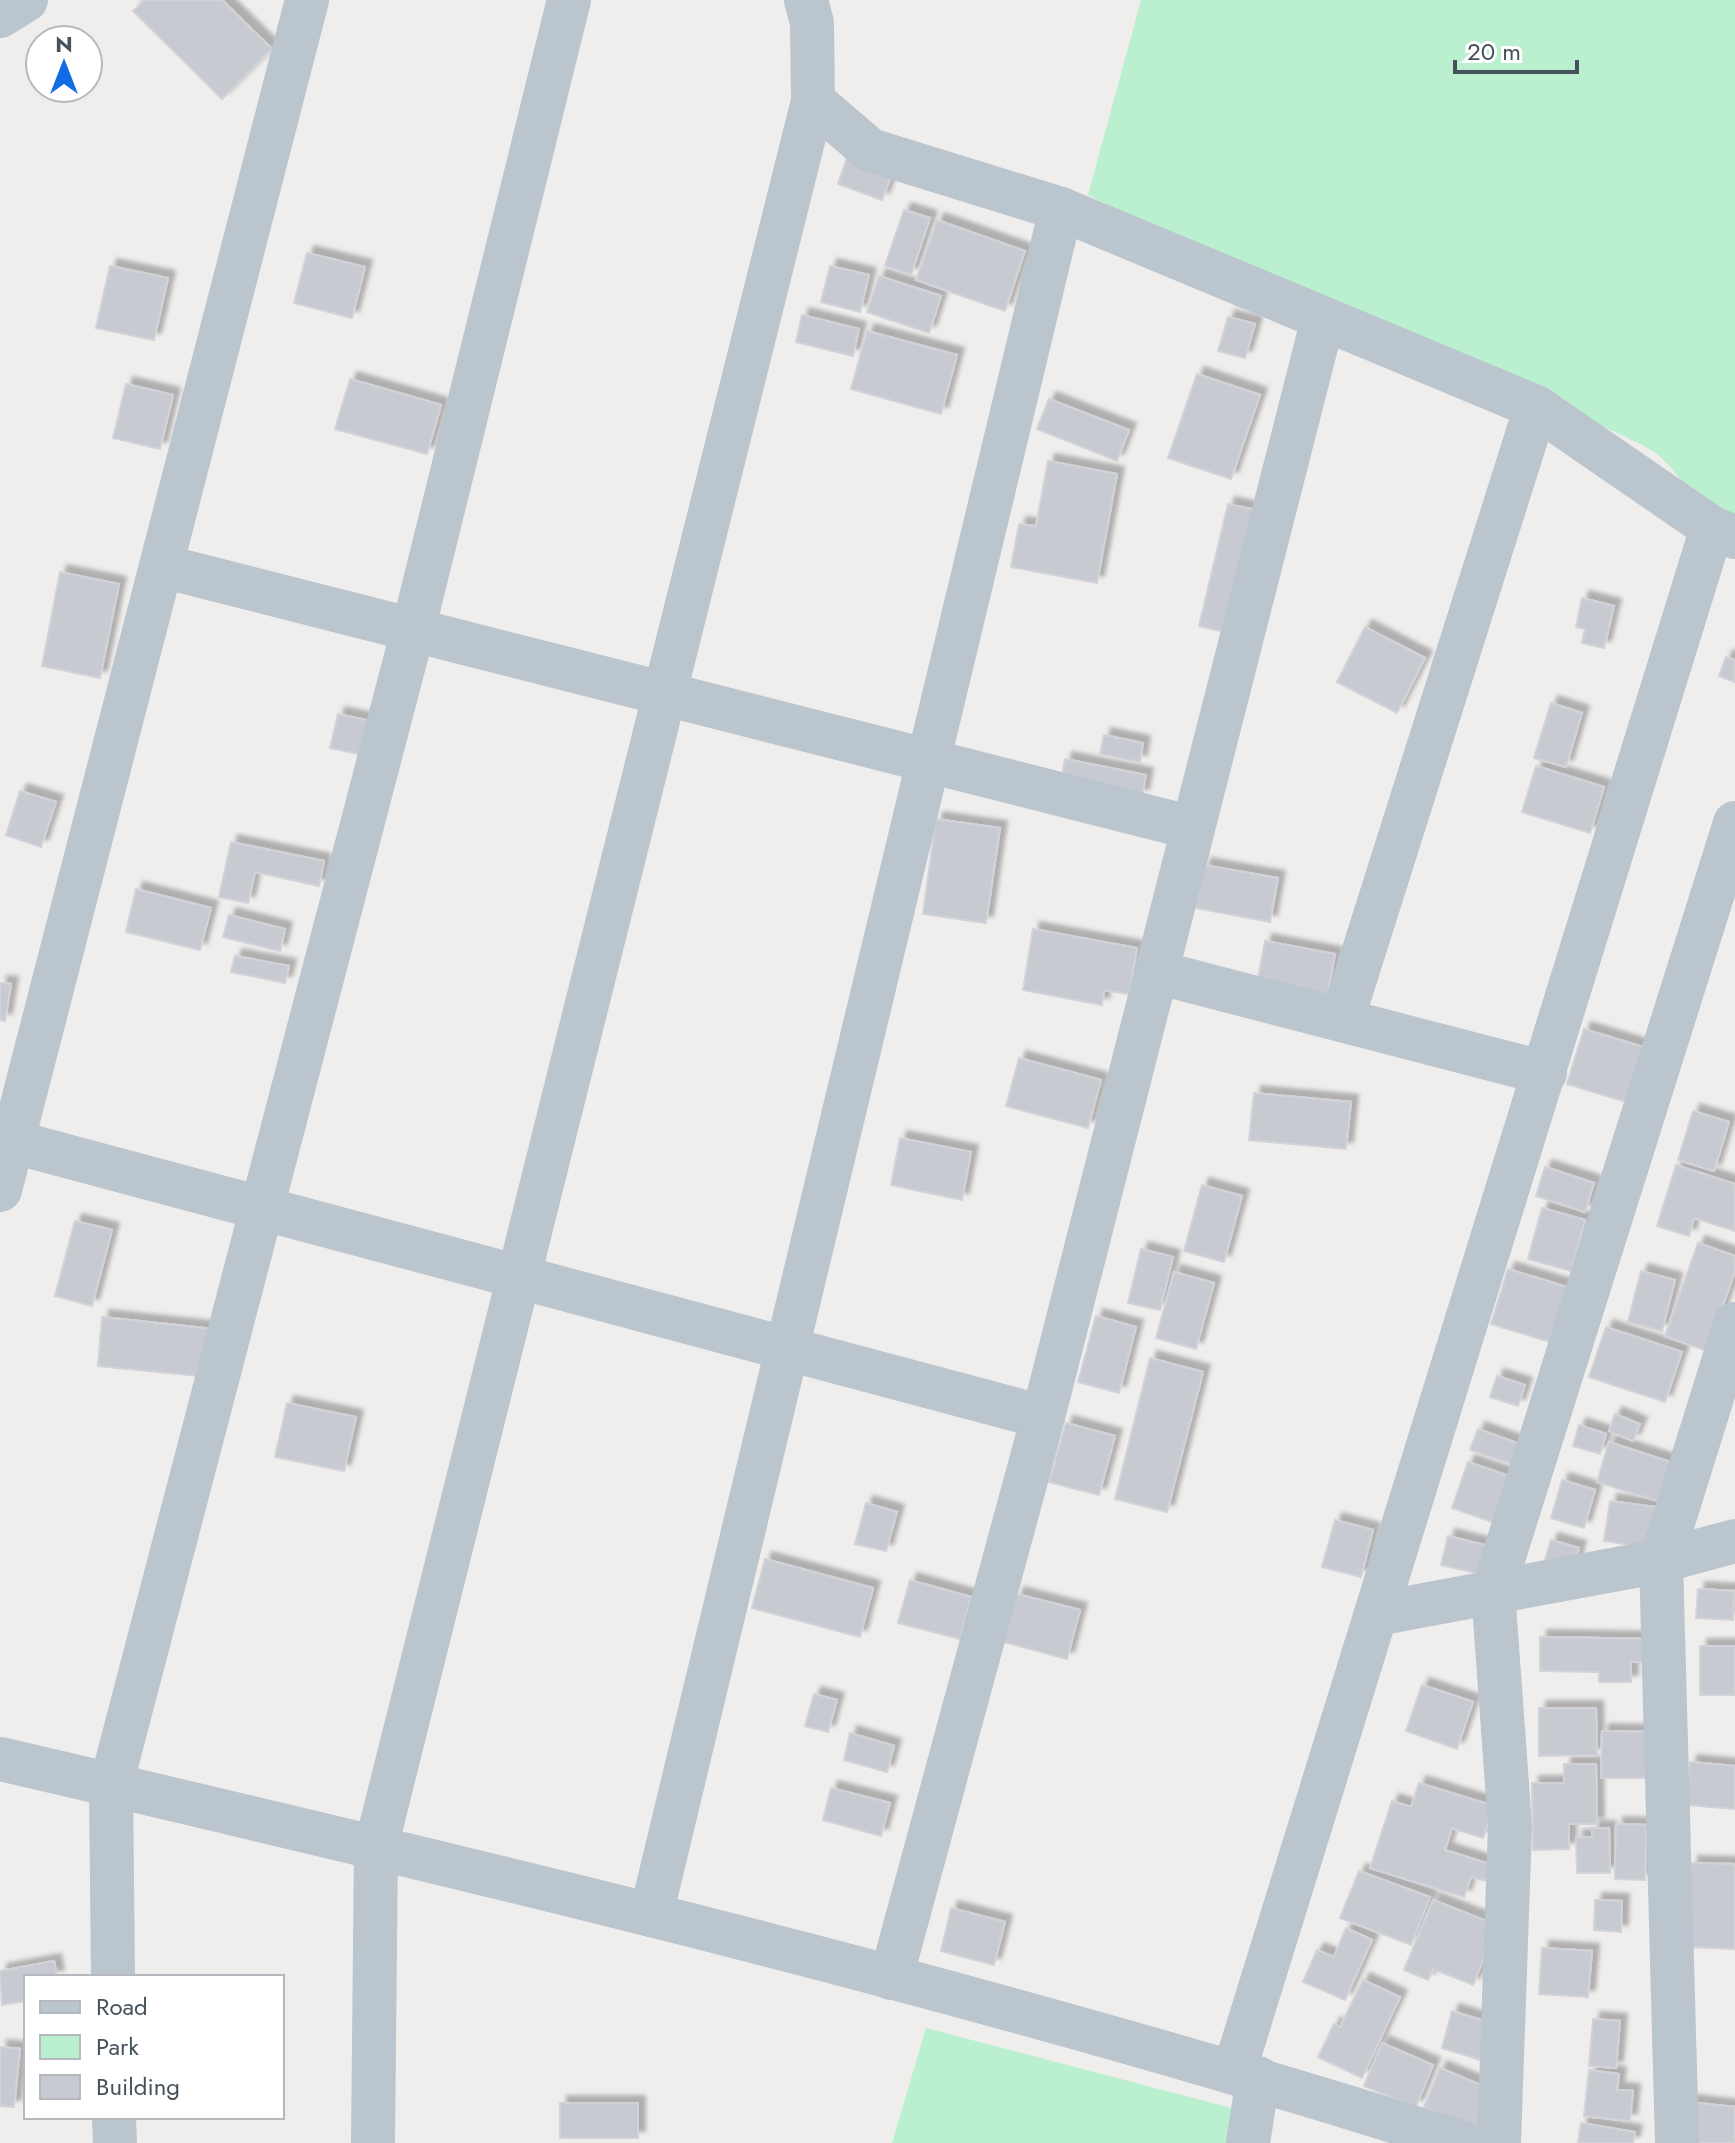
<svg xmlns="http://www.w3.org/2000/svg" width="1735" height="2143" viewBox="0 0 1735 2143" font-family="Jost,sans-serif">
<defs>
<filter id="shadow"><feDropShadow dx="7" dy="-7" stdDeviation="2" flood-color="#0004"/></filter>
</defs>
<rect width="100%" height="100%" fill="#f0eded"/>
<g fill="#baf0cf">
<path d="M1141,0H1735V523C1691,512 1680,463 1644,446C1461,357 1270,287 1088,195Z"/>
<polygon points="926,2028 1239,2110 1234,2143 892,2143"/>
</g>
<g fill="#c7cad0" stroke="#d1d3d9" stroke-width="2" filter="url(#shadow)">
<polygon points="144,0 222,0 272,49 222,99 133,11"/>
<polygon points="847,158 892,174 882,200 838,184"/>
<polygon points="904,210 930,218 911,275 885,266"/>
<polygon points="937,220 1025,251 1005,311 916,280"/>
<polygon points="307,253 365,267 352,318 294,303"/>
<polygon points="110,266 168,278 154,340 96,328"/>
<polygon points="830,266 869,275 860,312 821,302"/>
<polygon points="879,276 941,296 929,333 867,312"/>
<polygon points="802,315 859,329 853,356 796,342"/>
<polygon points="1228,317 1255,324 1245,358 1218,351"/>
<polygon points="867,331 957,355 941,414 851,389"/>
<polygon points="1197,374 1260,395 1231,479 1168,458"/>
<polygon points="350,379 441,405 427,454 335,429"/>
<polygon points="126,384 173,395 160,449 113,438"/>
<polygon points="1049,399 1129,430 1117,461 1037,429"/>
<polygon points="1048,461 1117,474 1097,583 1011,567 1019,524 1036,526"/>
<polygon points="1228,504 1255,510 1225,632 1199,626"/>
<polygon points="60,572 119,584 100,678 42,666"/>
<polygon points="1582,598 1614,606 1604,648 1582,643 1585,629 1576,627"/>
<polygon points="1365,627 1425,658 1397,713 1337,682"/>
<polygon points="1726,657 1735,660 1734,682 1719,676"/>
<polygon points="1551,703 1582,713 1566,767 1534,758"/>
<polygon points="338,714 371,721 363,755 330,748"/>
<polygon points="1104,735 1143,743 1140,762 1100,754"/>
<polygon points="1065,759 1146,775 1142,796 1061,781"/>
<polygon points="1536,766 1604,787 1590,833 1522,812"/>
<polygon points="20,791 56,802 41,847 6,835"/>
<polygon points="936,819 1000,828 986,923 923,914"/>
<polygon points="231,842 324,861 319,886 255,872 248,903 219,897"/>
<polygon points="1204,865 1278,878 1270,922 1196,908"/>
<polygon points="136,889 211,908 200,950 126,932"/>
<polygon points="229,915 285,929 280,951 223,937"/>
<polygon points="1033,929 1137,948 1129,994 1104,990 1102,1005 1023,990"/>
<polygon points="1265,941 1335,954 1325,1008 1255,995"/>
<polygon points="235,956 289,966 285,983 231,972"/>
<polygon points="0,983 11,984 5,1021 0,1020"/>
<polygon points="1584,1029 1643,1047 1626,1102 1567,1084"/>
<polygon points="1019,1058 1101,1080 1088,1128 1006,1106"/>
<polygon points="1254,1093 1351,1102 1346,1149 1249,1140"/>
<polygon points="1693,1111 1729,1122 1714,1171 1678,1160"/>
<polygon points="900,1138 971,1152 962,1200 891,1185"/>
<polygon points="1676,1165 1735,1184 1735,1231 1694,1218 1689,1236 1657,1226"/>
<polygon points="1545,1167 1594,1183 1585,1212 1536,1196"/>
<polygon points="1202,1185 1242,1196 1224,1262 1184,1251"/>
<polygon points="1542,1208 1585,1220 1571,1271 1528,1259"/>
<polygon points="75,1221 112,1230 92,1306 55,1296"/>
<polygon points="1698,1243 1735,1256 1735,1271 1707,1351 1665,1336"/>
<polygon points="1141,1249 1173,1257 1160,1310 1128,1303"/>
<polygon points="1508,1269 1567,1287 1550,1342 1491,1324"/>
<polygon points="1641,1271 1675,1280 1662,1331 1628,1322"/>
<polygon points="1174,1272 1214,1283 1196,1349 1156,1338"/>
<polygon points="1096,1316 1136,1327 1119,1393 1078,1382"/>
<polygon points="102,1317 213,1329 208,1377 98,1366"/>
<polygon points="1606,1327 1682,1352 1665,1402 1589,1377"/>
<polygon points="1150,1358 1203,1372 1167,1512 1115,1499"/>
<polygon points="1497,1376 1525,1385 1518,1406 1490,1397"/>
<polygon points="287,1403 356,1417 344,1471 275,1457"/>
<polygon points="1615,1414 1640,1424 1633,1441 1609,1431"/>
<polygon points="1066,1423 1115,1436 1099,1495 1049,1482"/>
<polygon points="1579,1425 1606,1434 1600,1454 1573,1446"/>
<polygon points="1478,1429 1525,1446 1518,1466 1470,1450"/>
<polygon points="1609,1442 1673,1463 1661,1502 1597,1482"/>
<polygon points="1468,1462 1515,1478 1498,1524 1452,1508"/>
<polygon points="1562,1480 1595,1490 1584,1528 1551,1518"/>
<polygon points="1610,1501 1656,1507 1650,1548 1604,1541"/>
<polygon points="866,1503 897,1512 886,1551 855,1544"/>
<polygon points="1335,1520 1373,1530 1361,1577 1322,1567"/>
<polygon points="1448,1536 1497,1548 1490,1576 1441,1565"/>
<polygon points="1551,1540 1579,1548 1572,1572 1544,1563"/>
<polygon points="765,1559 873,1588 860,1637 752,1608"/>
<polygon points="910,1580 971,1597 960,1639 898,1623"/>
<polygon points="1698,1589 1734,1591 1733,1620 1696,1618"/>
<polygon points="1017,1594 1080,1610 1067,1659 1004,1642"/>
<polygon points="1540,1637 1661,1639 1660,1662 1631,1662 1631,1682 1599,1682 1599,1672 1540,1671"/>
<rect x="1700" y="1646" width="35" height="49"/>
<polygon points="1422,1685 1473,1702 1457,1749 1406,1731"/>
<polygon points="814,1694 837,1700 828,1732 805,1726"/>
<polygon points="1539,1708 1596,1708 1597,1755 1539,1756"/>
<polygon points="1602,1731 1648,1732 1647,1778 1601,1778"/>
<polygon points="850,1733 894,1746 887,1772 844,1760"/>
<polygon points="1690,1762 1735,1766 1735,1809 1686,1805"/>
<polygon points="1564,1764 1596,1764 1597,1824 1569,1824 1569,1849 1533,1850 1532,1783 1564,1783"/>
<polygon points="1419,1783 1494,1806 1483,1838 1452,1828 1445,1850 1492,1865 1486,1881 1471,1877 1464,1897 1370,1868 1392,1801 1411,1807"/>
<polygon points="831,1788 890,1803 881,1836 823,1820"/>
<polygon points="1616,1824 1646,1825 1645,1880 1615,1879"/>
<polygon points="1592,1828 1609,1828 1610,1873 1577,1873 1576,1837 1592,1837"/>
<polygon points="1691,1863 1735,1864 1735,1949 1688,1947"/>
<polygon points="1359,1871 1430,1897 1411,1945 1340,1918"/>
<polygon points="1433,1900 1497,1925 1473,1985 1433,1969 1428,1980 1404,1970"/>
<polygon points="1595,1900 1622,1901 1621,1932 1594,1930"/>
<polygon points="951,1908 1005,1922 994,1965 941,1951"/>
<polygon points="1346,1928 1372,1940 1345,2000 1303,1982 1317,1950 1334,1957"/>
<polygon points="1542,1948 1592,1951 1588,1997 1539,1994"/>
<polygon points="54,1961 57,1977 26,1977 26,2001 2,2005 0,1971"/>
<polygon points="1363,1980 1400,1997 1362,2078 1318,2057 1334,2024 1340,2027"/>
<polygon points="1452,2011 1491,2023 1480,2060 1442,2048"/>
<polygon points="1593,2019 1620,2021 1616,2068 1589,2066"/>
<polygon points="1382,2043 1433,2065 1416,2107 1364,2086"/>
<polygon points="0,2047 20,2049 14,2107 0,2106"/>
<polygon points="1440,2068 1493,2090 1477,2129 1424,2107"/>
<polygon points="1589,2070 1619,2074 1617,2090 1633,2091 1630,2121 1584,2116"/>
<polygon points="1689,2102 1735,2107 1735,2143 1684,2143"/>
<rect x="560" y="2103" width="78" height="35"/>
<polygon points="1581,2123 1635,2132 1633,2143 1578,2143"/>
</g>
<g fill="none" stroke-linecap="round" stroke-linejoin="round">
<g stroke="#bbc5cd" stroke-width="44">
<polyline points="806,0 812,23 813,101 870,150 1061,209 1536,407 1712,528 1735,537"/>
<polyline points="0,16 26,0"/>
<polyline points="162,566 1193,828"/>
<polyline points="1156,972 1545,1073"/>
<polyline points="1342,1020 1536,407"/>
<polyline points="14,1142 1043,1417"/>
<polyline points="0,1190 307,0"/>
<polyline points="1376,1614 1661,1561 1735,1541"/>
<path d="M0,1759C491,1873 982,1990 1463,2143"/>
<polyline points="651,1915 1061,209"/>
<polyline points="113,1977 111,1785 413,630 569,0"/>
<polyline points="891,1978 1043,1417 1323,319"/>
<polyline points="1234,2072 1712,528"/>
<polyline points="114,2117 115,2143"/>
<polyline points="373,2143 376,1847 813,101"/>
<polyline points="1248,2143 1258,2078"/>
<polyline points="1499,2143 1510,1826 1493,1591 1735,823"/>
<polyline points="1677,2143 1661,1561 1735,1324"/>
</g>
</g>
<rect x="24" y="1975" width="260" height="144" fill="#ffffff" stroke="#b5b9bd" stroke-width="2"/>
<rect x="40" y="2001" width="40" height="12" fill="#bbc5cd" stroke="#b5b9bd" stroke-width="2"/>
<text x="96" y="2015" font-size="24" fill="#45515b">Road</text>
<rect x="40" y="2035" width="40" height="24" fill="#baf0cf" stroke="#b5b9bd" stroke-width="2"/>
<text x="96" y="2055" font-size="24" fill="#45515b">Park</text>
<rect x="40" y="2075" width="40" height="24" fill="#c7cad0" stroke="#b5b9bd" stroke-width="2"/>
<text x="96" y="2095" font-size="24" fill="#45515b">Building</text>
<g transform="translate(64 64)"><circle r="38" fill="#ffffff" stroke="#b5b9bd" stroke-width="2"/>
<path d="M0-6L14 30L0 20L-14 30Z" fill="#136ce4"/>
<text y="-12" font-size="22" font-weight="bold" text-anchor="middle" fill="#45515b">N</text>
</g>
<path d="M1455 60v12h122v-12" fill="none" stroke="#45515b" stroke-width="4"/>
<text x="1467" y="60" font-size="24" fill="#45515b" stroke="#ffffff" stroke-width="6" paint-order="stroke">20 m</text>
</svg>
